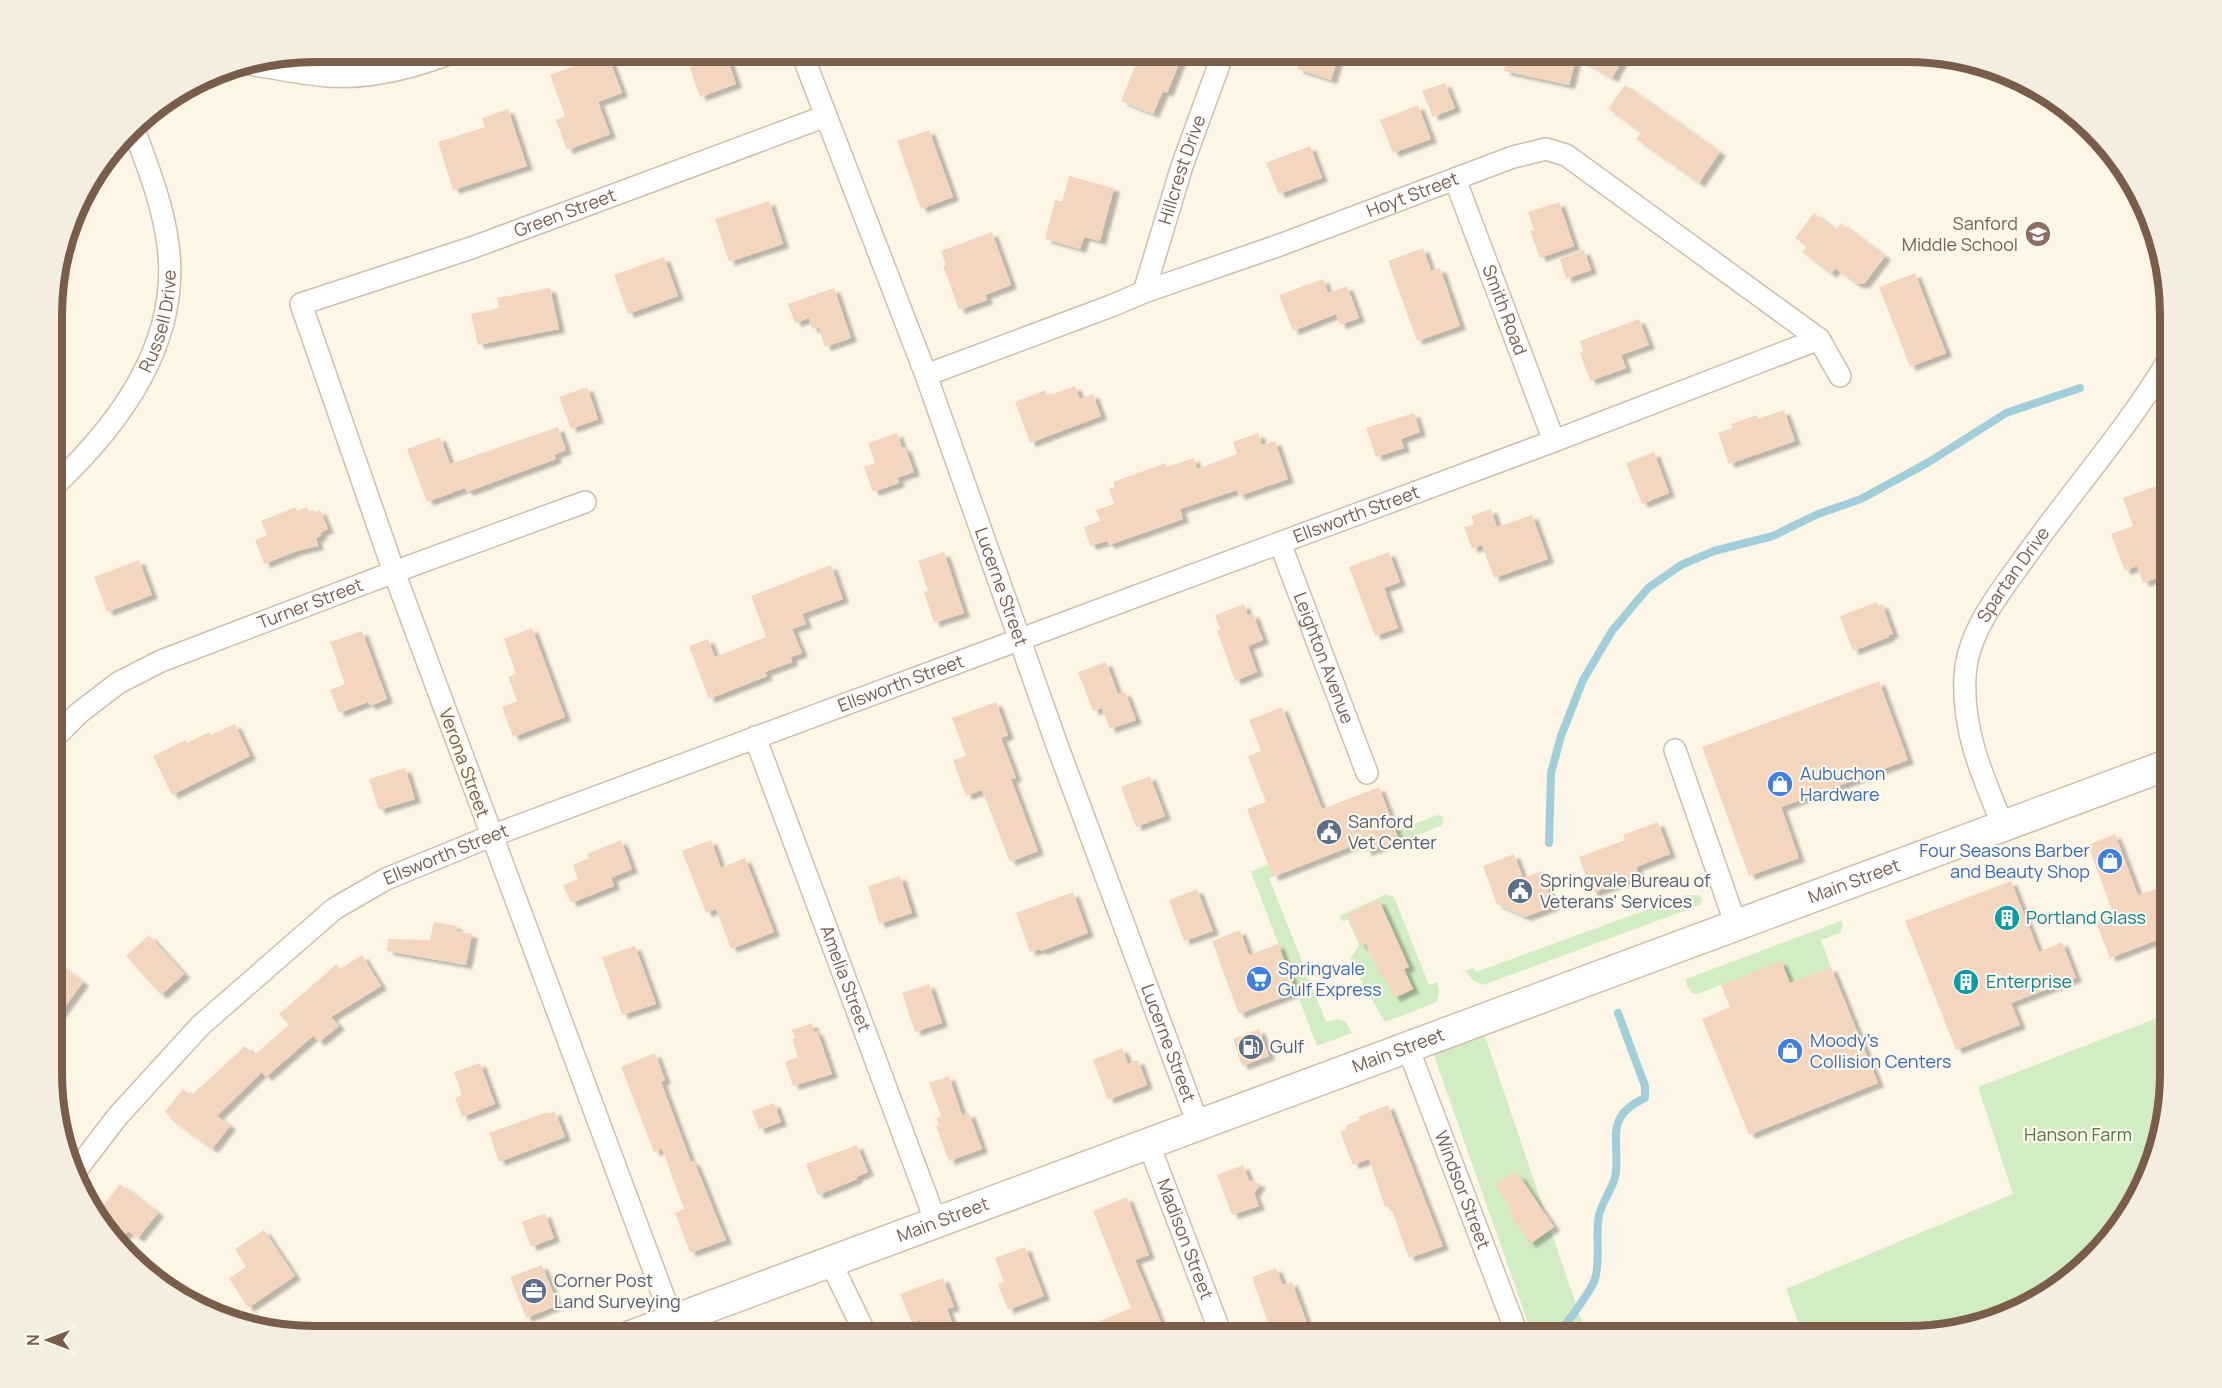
<svg xmlns="http://www.w3.org/2000/svg" width="2222" height="1388" viewBox="0 0 2222 1388" font-family="Manrope,sans-serif">
<defs>
<filter id="shadow"><feDropShadow dx="6" dy="4" stdDeviation="1.5" flood-color="#0004"/></filter>
</defs>
<rect width="100%" height="100%" fill="#fdf6e7"/>
<g fill="#d2ecc4">
<polygon points="1438,815 1444,817 1442,825 1403,841 1399,840 1395,831"/>
<polygon points="1268,864 1273,877 1269,878 1326,1022 1338,1019 1345,1021 1352,1033 1317,1046 1251,872"/>
<polygon points="1386,894 1394,897 1429,985 1437,982 1439,991 1437,1002 1385,1022 1351,963 1350,960 1359,945 1348,920 1342,921 1340,916"/>
<polygon points="1687,895 1698,895 1702,898 1700,905 1483,985 1474,981 1465,971 1474,968 1476,972"/>
<polygon points="1841,921 1843,926 1840,933 1821,940 1831,967 1790,983 1721,985 1698,994 1693,994 1687,986 1686,979"/>
<polygon points="2170,1013 2170,1090 2157,1158 2127,1220 2039,1302 1924,1336 1791,1336 1802,1332 1786,1289 2013,1194 1978,1087"/>
<polygon points="1483,1030 1587,1337 1533,1337 1431,1047"/>
</g>
<g fill="none" stroke-linecap="round" stroke-linejoin="round">
<g stroke="#a0ceda" stroke-width="8">
<polyline points="1549,843 1551,773 1561,736 1583,680 1612,631 1648,588 1681,565 1714,551 1773,536 1818,514 1861,499 1929,462 2006,413 2080,388"/>
<path d="M1557,1337C1565,1324 1592,1291 1595,1279C1601,1258 1595,1237 1599,1215C1602,1202 1612,1190 1615,1177C1622,1143 1601,1118 1645,1098V1086L1618,1013"/>
</g>
</g>
<g fill="#f4d6be" filter="url(#shadow)">
<polygon points="684,51 725,51 736,84 700,97"/>
<polygon points="1141,51 1155,51 1180,61 1167,93 1163,91 1153,114 1121,101"/>
<polygon points="1303,51 1340,51 1331,80 1297,69"/>
<polygon points="1508,51 1627,51 1612,78 1576,57 1569,85 1504,71"/>
<polygon points="607,53 622,93 598,102 610,134 567,150 556,120 565,116 550,75"/>
<polygon points="1445,83 1455,108 1433,117 1422,91"/>
<polygon points="1625,85 1720,152 1699,183 1636,139 1641,132 1608,109"/>
<polygon points="1418,105 1431,139 1393,153 1380,120"/>
<polygon points="508,109 527,166 453,190 438,142 485,127 482,118"/>
<polygon points="929,130 953,197 921,209 897,141"/>
<polygon points="1310,146 1322,178 1279,194 1266,163"/>
<polygon points="1069,176 1114,188 1100,241 1084,237 1080,249 1045,239 1055,200 1062,202"/>
<polygon points="769,201 783,244 729,262 715,219"/>
<polygon points="1559,202 1574,246 1540,258 1530,231 1534,230 1528,212"/>
<polygon points="1814,213 1836,230 1841,223 1885,256 1864,284 1856,284 1835,268 1831,274 1802,252 1807,246 1795,238"/>
<polygon points="992,232 1011,285 985,295 987,300 959,310 943,266 946,265 941,251"/>
<polygon points="1423,248 1431,271 1440,268 1460,326 1417,341 1388,261"/>
<polygon points="1584,250 1591,270 1566,279 1560,259"/>
<polygon points="664,257 678,296 628,314 614,275"/>
<polygon points="1915,273 1946,353 1910,367 1879,287"/>
<polygon points="1323,279 1328,293 1347,286 1359,318 1340,325 1336,314 1293,331 1279,295"/>
<polygon points="550,288 559,329 478,345 471,314 499,308 497,298"/>
<polygon points="834,288 851,338 825,347 819,327 812,329 809,318 795,323 788,304"/>
<polygon points="1639,319 1649,345 1621,355 1626,368 1590,381 1580,353 1583,352 1580,341"/>
<polygon points="1075,386 1080,399 1093,394 1101,416 1030,443 1015,402 1045,390 1047,396"/>
<polygon points="587,387 598,419 571,429 559,397"/>
<polygon points="1784,410 1795,441 1729,464 1718,433 1732,428 1731,424 1757,415 1758,419"/>
<polygon points="1414,413 1420,432 1401,439 1404,448 1376,457 1366,428"/>
<polygon points="558,427 566,450 554,455 556,459 467,492 465,488 427,502 407,449 440,437 450,464"/>
<polygon points="897,433 902,448 905,447 914,472 897,478 899,483 873,492 864,467 875,463 868,443"/>
<polygon points="1258,433 1262,445 1275,441 1288,479 1239,496 1237,490 1180,509 1183,519 1109,545 1107,541 1090,546 1084,527 1100,521 1096,510 1114,504 1109,489 1115,487 1113,482 1166,463 1167,467 1194,458 1197,469 1237,454 1233,442"/>
<polygon points="1654,452 1669,493 1642,504 1626,463"/>
<polygon points="2170,481 2170,573 2143,583 2137,566 2125,571 2111,534 2133,526 2123,498"/>
<polygon points="296,507 297,511 307,507 310,514 320,510 328,529 320,533 321,536 316,538 318,546 297,551 264,564 255,540 267,535 261,521"/>
<polygon points="1491,509 1497,527 1532,515 1548,559 1494,578 1482,545 1472,549 1464,527 1474,524 1471,516"/>
<polygon points="944,552 964,613 934,623 924,592 928,591 918,561"/>
<polygon points="1389,552 1400,582 1384,588 1398,628 1375,636 1349,567"/>
<polygon points="139,560 152,595 107,612 94,577"/>
<polygon points="831,565 843,599 802,614 806,624 792,629 802,653 791,657 792,662 765,672 767,676 709,699 689,646 708,639 715,657 766,637 751,596"/>
<polygon points="1877,602 1878,606 1882,604 1893,634 1888,635 1889,637 1853,651 1840,616"/>
<polygon points="1244,604 1248,616 1253,613 1263,640 1248,646 1257,672 1235,681 1217,631 1220,629 1215,615"/>
<polygon points="532,628 565,717 513,737 502,707 517,701 508,677 516,674 504,639"/>
<polygon points="362,631 387,699 370,706 368,702 339,713 330,690 345,684 330,642"/>
<polygon points="1106,662 1118,694 1125,692 1136,720 1110,729 1102,708 1093,711 1078,672"/>
<polygon points="1879,681 1908,760 1781,807 1799,858 1749,876 1702,747"/>
<polygon points="996,702 1008,735 1001,738 1016,778 1011,779 1038,851 1010,862 982,790 966,796 953,760 966,756 952,718"/>
<polygon points="1282,707 1322,809 1379,787 1399,840 1366,852 1362,842 1273,877 1247,809 1266,802 1248,756 1261,751 1249,720"/>
<polygon points="235,724 250,756 172,795 153,756 185,740 187,743 209,732 211,735"/>
<polygon points="405,768 415,799 379,810 369,779"/>
<polygon points="1150,776 1165,816 1136,827 1121,787"/>
<polygon points="1658,822 1670,854 1636,867 1639,876 1592,893 1579,857 1625,840 1623,835"/>
<polygon points="2115,834 2138,895 2170,884 2170,935 2110,958 2095,920 2113,913 2088,845"/>
<polygon points="621,840 632,869 611,878 614,886 571,903 563,885 578,879 573,865 589,858 587,854"/>
<polygon points="711,840 721,868 745,858 774,932 731,949 716,909 706,913 682,851"/>
<polygon points="1514,854 1523,878 1541,871 1554,906 1525,917 1497,904 1483,866"/>
<polygon points="900,876 912,913 879,924 868,886"/>
<polygon points="2011,881 2039,952 2062,942 2076,978 2011,1003 2020,1025 1956,1050 1905,921"/>
<polygon points="1197,889 1213,931 1184,941 1169,900"/>
<polygon points="1073,892 1088,933 1041,951 1040,949 1030,952 1016,913"/>
<polygon points="1379,900 1409,967 1404,969 1413,989 1394,998 1385,978 1382,979 1366,944 1361,946 1347,914"/>
<polygon points="434,922 457,926 456,931 472,934 466,965 387,951 388,939 430,940"/>
<polygon points="1240,930 1249,955 1278,944 1296,992 1239,1014 1212,941"/>
<polygon points="149,935 184,974 161,995 126,956"/>
<polygon points="635,946 656,1004 622,1015 602,957"/>
<polygon points="362,955 381,986 331,1017 339,1026 319,1042 313,1036 266,1077 262,1072 217,1116 230,1126 212,1149 170,1119 171,1117 165,1112 183,1089 189,1094 190,1092 193,1094 245,1046 254,1055 289,1025 279,1014 337,964 340,969"/>
<polygon points="53,960 83,982 53,1023"/>
<polygon points="1781,961 1790,983 1831,967 1878,1083 1749,1135 1702,1019 1730,1007 1721,985"/>
<polygon points="929,984 942,1023 915,1032 902,993"/>
<polygon points="812,1023 814,1032 817,1031 832,1074 793,1086 785,1062 798,1057 792,1039 795,1038 792,1030"/>
<polygon points="1259,1029 1269,1056 1242,1066 1233,1039"/>
<polygon points="1122,1048 1128,1064 1138,1060 1147,1085 1108,1100 1093,1060"/>
<polygon points="655,1053 665,1080 661,1082 691,1162 694,1161 726,1240 690,1253 675,1213 684,1209 662,1149 654,1152 621,1067"/>
<polygon points="480,1063 495,1104 462,1117 455,1098 462,1095 454,1072"/>
<polygon points="949,1076 962,1115 969,1113 982,1149 949,1161 936,1126 939,1125 936,1118 941,1116 929,1083"/>
<polygon points="774,1103 781,1122 759,1130 752,1111"/>
<polygon points="1388,1105 1443,1246 1409,1258 1390,1205 1385,1207 1369,1159 1353,1165 1340,1132 1345,1130 1347,1125 1360,1120 1358,1117"/>
<polygon points="555,1111 565,1137 499,1162 489,1133 547,1112 548,1114"/>
<polygon points="857,1145 868,1172 856,1177 857,1179 818,1195 806,1164"/>
<polygon points="1243,1165 1249,1180 1260,1184 1254,1193 1259,1206 1232,1215 1217,1175"/>
<polygon points="1514,1172 1517,1177 1519,1175 1554,1227 1530,1244 1510,1214 1513,1212 1495,1185"/>
<polygon points="120,1184 158,1213 138,1238 128,1231 120,1242 96,1215"/>
<polygon points="1127,1197 1149,1255 1135,1260 1167,1337 1062,1337 1131,1308 1093,1211"/>
<polygon points="545,1213 554,1238 531,1247 522,1222"/>
<polygon points="264,1230 295,1276 248,1308 229,1278 246,1267 235,1249"/>
<polygon points="1025,1247 1044,1296 1008,1310 998,1284 1004,1282 995,1258"/>
<polygon points="542,1265 558,1305 526,1318 510,1277"/>
<polygon points="1276,1268 1283,1285 1292,1282 1312,1337 1273,1337 1252,1277"/>
<polygon points="943,1278 954,1307 947,1309 957,1337 926,1337 920,1320 912,1323 900,1294"/>
</g>
<g fill="none" stroke-linecap="round" stroke-linejoin="round">
<g stroke="#d0beac" stroke-width="24">
<g id="minor">
<path id="s1" d="M801,51L926,375L1057,745L1198,1124"/>
<path d="M249,64C275,68 302,74 328,76C372,79 416,67 456,51"/>
<path id="s2" d="M1455,179L1554,441"/>
<path id="s3" d="M1144,292L1182,166L1224,51"/>
<path id="s4" d="M926,375L1111,306L1144,292L1280,245L1513,157L1546,149L1566,155L1819,339L1840,376"/>
<path id="s5" d="M53,487C120,424 181,342 168,245C163,204 147,165 133,127"/>
<path id="s6" d="M1280,543L1367,773"/>
<path id="s7" d="M755,737L936,1222"/>
<path id="s8" d="M53,739L79,713L118,683L161,661L394,572L585,502"/>
<polyline points="1675,750 1736,925"/>
<path id="s9" d="M2003,826C1983,777 1962,731 1965,677C1967,629 2005,586 2031,549C2077,485 2130,425 2170,357"/>
<path id="s10" d="M1408,1048L1516,1331"/>
<path id="s11" d="M1148,1142L1222,1337"/>
<path id="s12" d="M75,1172L117,1117L200,1026L334,909L386,879L491,836L1554,441L1819,339"/>
<polyline points="830,1261 867,1337"/>
<path id="s13" d="M672,1319L394,572L301,304L474,247L826,116"/>
</g>
</g>
<g stroke="#d3bfa9" stroke-width="33">
<g id="secondary">
<path id="s14" d="M628,1337L2170,764"/>
</g>
</g>
<use href="#minor" stroke="#fff" stroke-width="21"/>
<use href="#secondary" stroke="#fff" stroke-width="30"/>
</g>
<defs>
<g id="school-disc" transform="scale(1.35)"><circle r="9.5" fill="#8d6e63" stroke="#fff9ee"/><path d="M0-5L7-2L0 1L-7-2ZM-4 1L0 2.5L4 1V4Q0 6-4 4Z" fill="#fff"/></g>
<g id="shop-disc" transform="scale(1.35)"><circle r="9.5" fill="#3f7fe0" stroke="#fff9ee"/><path d="M-5-2.5h2.3a2.7 3.5 0 0 1 5.4 0H5L5.5 6h-11ZM-1.5-2.5h3a1.5 2.3 0 0 0-3 0Z" fill="#fff"/></g>
<g id="civic-disc" transform="scale(1.35)"><circle r="9.5" fill="#5c6f8a" stroke="#fff9ee"/><path d="M-.6-6.5H3V-4.5H.6V-3L4-1V1h2V6H-6V1h2V-1L-.6-3ZM-1.2 2.5V6h2.4V2.5Z" fill="#fff"/></g>
<g id="building-disc" transform="scale(1.35)"><circle r="9.5" fill="#0f9aa8" stroke="#fff9ee"/><path d="M-4-6H4V6H1V3H-1V6H-4ZM-2.5-4.3h1.7v1.8h-1.7ZM.8-4.3h1.7v1.8H.8ZM-2.5-1h1.7V.8h-1.7ZM.8-1h1.7V.8H.8Z" fill="#fff"/></g>
<g id="supermarket-disc" transform="scale(1.35)"><circle r="9.5" fill="#3f7fe0" stroke="#fff9ee"/><path d="M-6-5.5h2.5l.6 2H6L4.5 2H-2.5L-4.4-4H-6ZM-1.5 3.2a1.3 1.3 0 1 0 .1 0ZM3 3.2a1.3 1.3 0 1 0 .1 0Z" fill="#fff"/></g>
<g id="fuel-disc" transform="scale(1.35)"><circle r="9.5" fill="#5c6f8a" stroke="#fff9ee"/><path d="M-5.5-6h7V0h2V4h1.3V-2.5L3-4.5l.8-.8L6-3V5H2.5V1h-1V6h-7ZM-4.2-4.7v3.2H.2V-4.7Z" fill="#fff"/></g>
<g id="office-disc" transform="scale(1.35)"><circle r="9.5" fill="#5c6f8a" stroke="#fff9ee"/><path d="M-6-3h4V-5.5h4V-3h4V5H-6ZM-1-4.5V-3h2v-1.5ZM-6 0V1H6V0Z" fill="#fff"/></g>
</defs>
<g fill-rule="evenodd">
<use href="#school-disc" x="2038" y="234"/>
<use href="#shop-disc" x="1780" y="784"/>
<use href="#civic-disc" x="1329" y="832"/>
<use href="#shop-disc" x="2110" y="861"/>
<use href="#civic-disc" x="1520" y="891"/>
<use href="#building-disc" x="2007" y="918"/>
<use href="#supermarket-disc" x="1259" y="979"/>
<use href="#building-disc" x="1966" y="982"/>
<use href="#fuel-disc" x="1251" y="1047"/>
<use href="#shop-disc" x="1790" y="1051"/>
<use href="#office-disc" x="534" y="1291"/>
</g>
<g text-anchor="middle" stroke-width="4.5" stroke-linejoin="round" paint-order="stroke">
<g font-size="18" fill="#795d4a" stroke="#fff9ee">
<text dy="6" stroke="none"><textPath href="#s3" startOffset="128">Hillcrest Drive</textPath></text>
<text dy="6" stroke="none"><textPath href="#s4" startOffset="519">Hoyt Street</textPath></text>
<text dy="6" stroke="none"><textPath href="#s13" startOffset="1360">Green Street</textPath></text>
<text dy="6" stroke="none"><textPath href="#s2" startOffset="140">Smith Road</textPath></text>
<text dy="6" stroke="none"><textPath href="#s5" startOffset="201">Russell Drive</textPath></text>
<text dy="6" stroke="none"><textPath href="#s12" startOffset="1467">Ellsworth Street</textPath></text>
<text dy="6" stroke="none"><textPath href="#s9" startOffset="270">Spartan Drive</textPath></text>
<text dy="6" stroke="none"><textPath href="#s1" startOffset="572">Lucerne Street</textPath></text>
<text dy="6" stroke="none"><textPath href="#s8" startOffset="294">Turner Street</textPath></text>
<text dy="6" stroke="none"><textPath href="#s6" startOffset="123">Leighton Avenue</textPath></text>
<text dy="6" stroke="none"><textPath href="#s12" startOffset="981">Ellsworth Street</textPath></text>
<text transform="translate(464 763) rotate(70)" y="6">Verona Street</text>
<text dy="6" stroke="none"><textPath href="#s12" startOffset="495">Ellsworth Street</textPath></text>
<text dy="6" stroke="none"><textPath href="#s14" startOffset="1308">Main Street</textPath></text>
<text dy="6" stroke="none"><textPath href="#s7" startOffset="258">Amelia Street</textPath></text>
<text dy="6" stroke="none"><textPath href="#s1" startOffset="1058">Lucerne Street</textPath></text>
<text dy="6" stroke="none"><textPath href="#s14" startOffset="822">Main Street</textPath></text>
<text dy="6" stroke="none"><textPath href="#s10" startOffset="152">Windsor Street</textPath></text>
<text dy="6" stroke="none"><textPath href="#s14" startOffset="336">Main Street</textPath></text>
<text dy="6" stroke="none"><textPath href="#s11" startOffset="104">Madison Street</textPath></text>
</g>
<g font-size="18" fill="#785e54" stroke="#fff9ee" text-anchor="end">
<text x="2018" y="230">Sanford<tspan x="2018" dy="21">Middle School</tspan></text>
</g>
<g font-size="18" fill="#366cbe" stroke="#fff9ee" text-anchor="start">
<text x="1800" y="780">Aubuchon<tspan x="1800" dy="21">Hardware</tspan></text>
<text x="2090" y="857" text-anchor="end">Four Seasons Barber<tspan x="2090" dy="21">and Beauty Shop</tspan></text>
<text x="1278" y="975">Springvale<tspan x="1278" dy="21">Gulf Express</tspan></text>
<text x="1810" y="1047">Moody’s<tspan x="1810" dy="21">Collision Centers</tspan></text>
</g>
<g font-size="18" fill="#4e5e75" stroke="#fff9ee" text-anchor="start">
<text x="1348" y="828">Sanford<tspan x="1348" dy="21">Vet Center</tspan></text>
<text x="1540" y="887">Springvale Bureau of<tspan x="1540" dy="21">Veterans' Services</tspan></text>
<text x="1270" y="1053">Gulf</text>
<text x="554" y="1287">Corner Post<tspan x="554" dy="21">Land Surveying</tspan></text>
</g>
<g font-size="18" fill="#0d838f" stroke="#fff9ee" text-anchor="start">
<text x="2026" y="924">Portland Glass</text>
<text x="1986" y="988">Enterprise</text>
</g>
<g font-size="18" fill="#4c793e" stroke="#fff9ee">
<text x="2078" y="1141">Hanson Farm</text>
</g>
</g>
<path d="M0 0H2222V1388H0ZM315 62H1907A253 253 0 0 1 2160 315V1073A253 253 0 0 1 1907 1326H315A253 253 0 0 1 62 1073V315A253 253 0 0 1 315 62Z" fill="#f4ede1" fill-rule="evenodd"/>
<path fill="none" stroke="#795d4a" stroke-width="8" d="M315 62H1907A253 253 0 0 1 2160 315V1073A253 253 0 0 1 1907 1326H315A253 253 0 0 1 62 1073V315A253 253 0 0 1 315 62Z"/>
<g transform="translate(48 1340) rotate(270)" stroke="#fff9ee" stroke-width="4.5" paint-order="stroke">
<path d="M0-4.5L10 22L0 15L-10 22Z" fill="#795d4a"/>
<text y="-9" font-size="16" font-weight="bold" text-anchor="middle" fill="#795d4a">N</text>
</g>
</svg>
